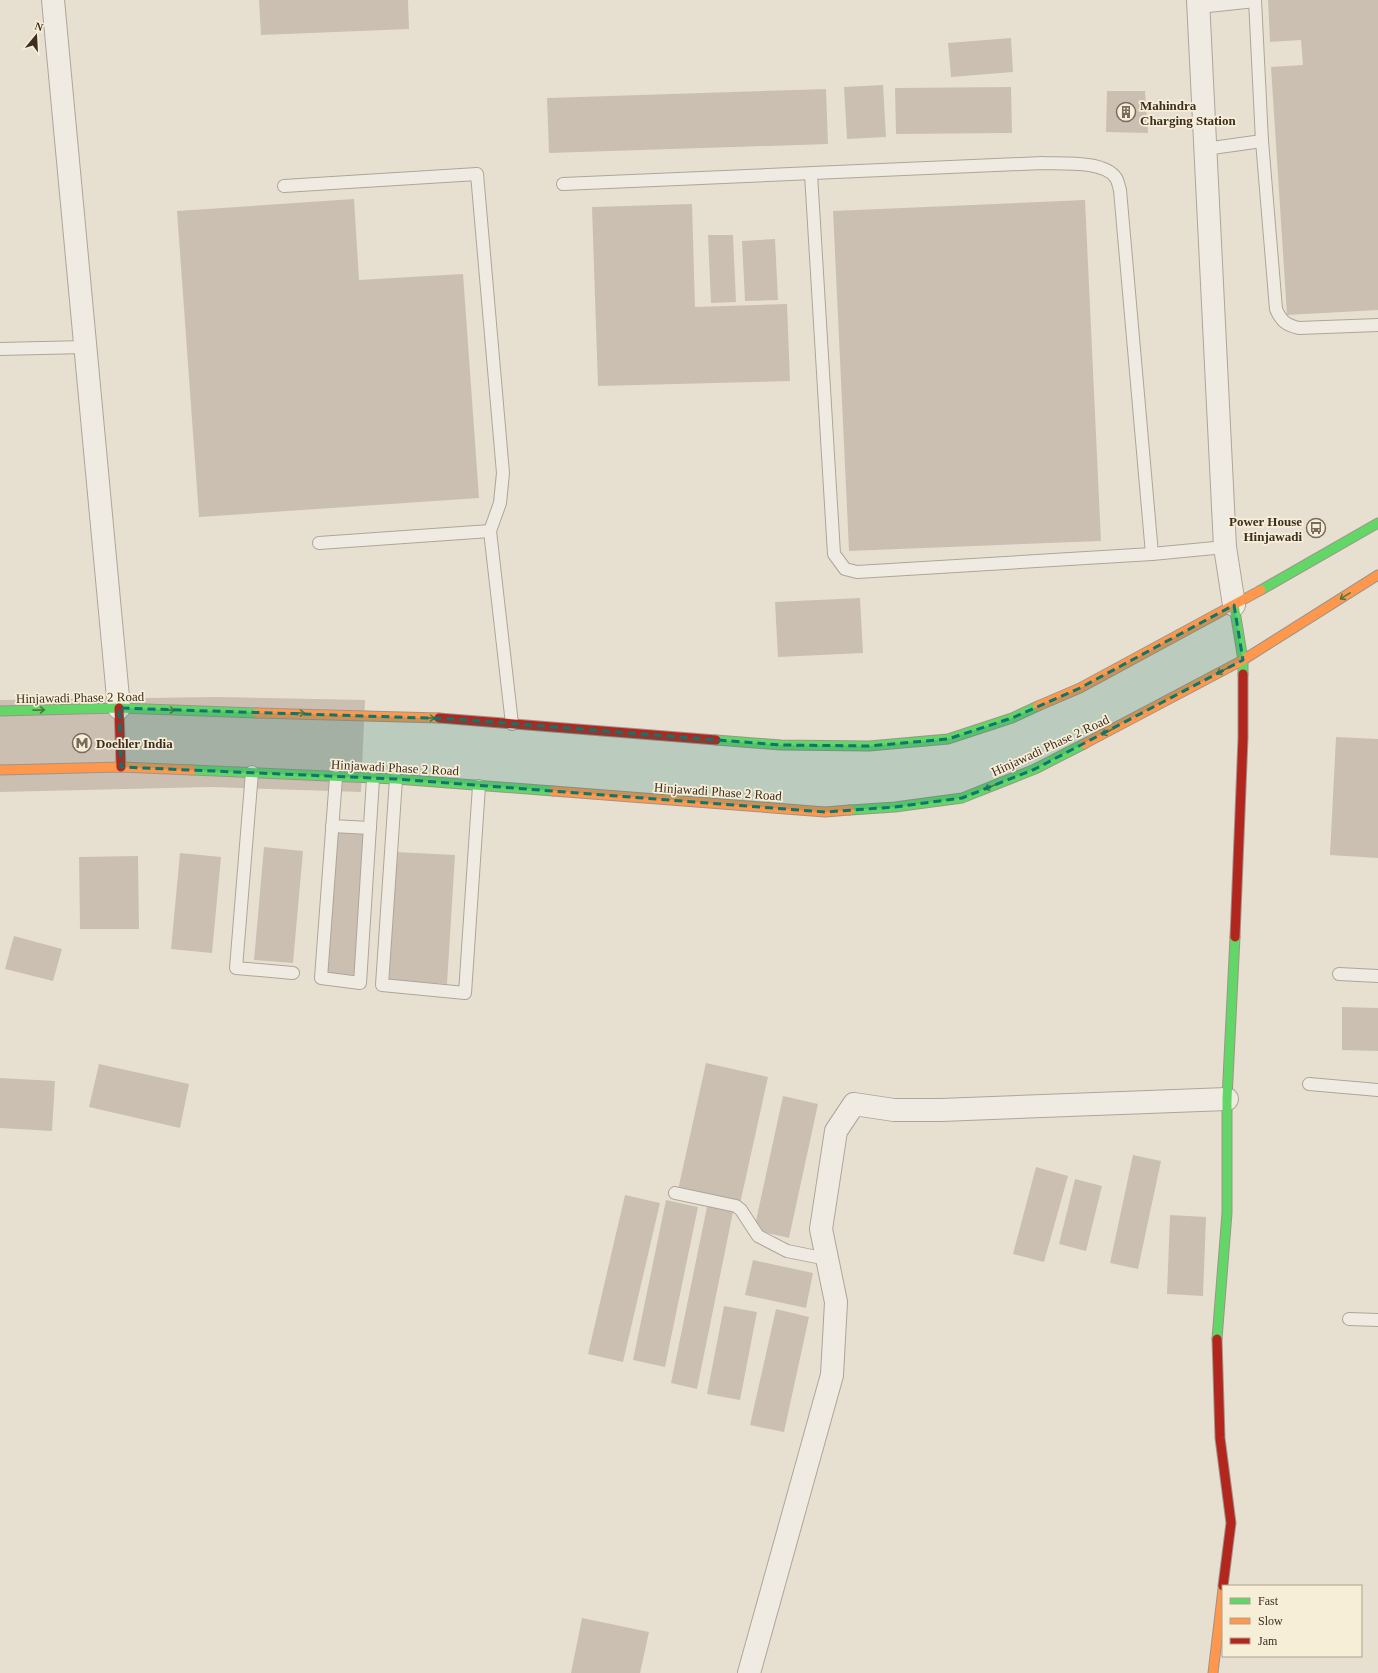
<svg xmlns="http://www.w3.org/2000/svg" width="1378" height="1673" viewBox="0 0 1378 1673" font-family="Georgia,serif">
<rect width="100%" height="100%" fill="#e7e0d1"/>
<g fill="#cbbfb2">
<polygon points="259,0 408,0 409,29 261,35"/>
<polygon points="1268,0 1378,0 1378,310 1287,315 1271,67 1303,65 1301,40 1270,42"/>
<polygon points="1011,38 1013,72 951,77 948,43"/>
<polygon points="883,85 886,137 847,139 844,87"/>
<polygon points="1011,87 1012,133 896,134 895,88"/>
<polygon points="826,89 828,144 549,153 547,98"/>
<polygon points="1107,91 1145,91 1148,133 1106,132"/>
<polygon points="354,199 359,280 463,274 479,498 199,517 177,211"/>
<polygon points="1085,200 1101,541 849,551 833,211"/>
<polygon points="692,204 695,307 787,304 790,381 598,386 592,207"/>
<polygon points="708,235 733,235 736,302 711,303"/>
<polygon points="775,239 778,300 745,301 742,241"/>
<polygon points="860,598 863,653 778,657 775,602"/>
<polygon points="217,697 365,700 361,792 210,787 0,792 0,700"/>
<polygon points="1336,737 1378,739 1378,858 1330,855"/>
<polygon points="335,831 365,834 354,976 324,974"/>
<polygon points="264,847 303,851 293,963 254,960"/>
<polygon points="396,852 455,855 447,984 389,980"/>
<polygon points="180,853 221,857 212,953 171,949"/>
<polygon points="138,856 139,929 80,929 79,857"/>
<polygon points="14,936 62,949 53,981 5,969"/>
<polygon points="1342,1007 1378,1008 1378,1051 1342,1050"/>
<polygon points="706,1063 768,1077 740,1204 678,1190"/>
<polygon points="99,1064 189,1084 180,1128 89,1107"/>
<polygon points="0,1078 55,1081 52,1131 0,1128"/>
<polygon points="783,1096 818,1104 789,1238 754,1230"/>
<polygon points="1133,1155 1161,1161 1138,1269 1110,1263"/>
<polygon points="1036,1167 1068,1176 1044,1262 1013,1254"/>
<polygon points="1075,1179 1102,1186 1086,1251 1059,1244"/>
<polygon points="625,1195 660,1203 623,1362 588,1354"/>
<polygon points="666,1200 698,1207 665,1367 633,1360"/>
<polygon points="708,1202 734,1207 697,1389 671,1383"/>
<polygon points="1170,1215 1206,1217 1203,1296 1167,1294"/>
<polygon points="753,1260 813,1273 806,1308 745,1295"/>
<polygon points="724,1306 757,1312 740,1400 707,1394"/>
<polygon points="776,1309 809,1317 784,1432 750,1425"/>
<polygon points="582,1618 649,1632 640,1673 571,1673"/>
</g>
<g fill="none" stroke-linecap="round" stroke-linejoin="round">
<g stroke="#ada599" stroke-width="14">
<g id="lane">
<path d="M1255,0L1262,141L1276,309C1281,321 1286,325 1299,328L1378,325"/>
<polyline points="1199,7 1255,1"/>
<polyline points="1205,149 1262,141"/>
<polyline points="811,174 834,554 845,569 857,572 1152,554 1225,547"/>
<path d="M563,184L1042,163C1061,164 1104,160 1116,178C1118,181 1119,187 1120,190L1152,554"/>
<polyline points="284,186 477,174 503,473 500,503 490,531 512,724"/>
<polyline points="0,349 85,347"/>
<polyline points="319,543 490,531"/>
<polyline points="252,772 236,968 293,973"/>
<polyline points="336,777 321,978 360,983 373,779"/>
<polyline points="396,779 382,985 465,993 479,786"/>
<polyline points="332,826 370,828"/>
<polyline points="1339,974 1378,976"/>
<polyline points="1309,1084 1378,1090"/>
<polyline points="675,1193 736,1206 741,1210 758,1236 787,1251 827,1259"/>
<polyline points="1349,1319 1378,1320"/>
</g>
</g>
<g stroke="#ada599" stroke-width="24">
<g id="street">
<polyline points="53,0 119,708"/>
<polyline points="1198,0 1225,547 1234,605"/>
<polyline points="749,1673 832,1375 836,1302 821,1229 836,1131 854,1104 894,1110 941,1110 1227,1099"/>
</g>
</g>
<g stroke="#9c958a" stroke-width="11">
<g id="fast">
<polyline points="1261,590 1378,523"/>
<polyline points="1234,605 1243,660 1243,674"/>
<polyline points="0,711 119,708 257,713"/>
<polyline points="716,740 781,745 869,746 948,739 1012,718 1038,706"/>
<polyline points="192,770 396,779 553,791"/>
<polyline points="850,810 895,807 962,798 1035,769 1084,744"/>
<polyline points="1217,1339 1227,1213 1227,1099 1235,937"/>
</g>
</g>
<g stroke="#9c958a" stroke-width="11">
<g id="slow">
<polyline points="1038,706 1080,688 1261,590"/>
<polyline points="257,713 439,718"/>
<polyline points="1084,744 1243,660 1378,575"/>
<polyline points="0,770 121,767 192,770"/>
<polyline points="553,791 825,812 850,810"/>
<polyline points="1213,1673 1223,1589"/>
</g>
</g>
<g stroke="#9c958a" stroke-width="11">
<g id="jam">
<polyline points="119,708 121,767"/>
<polyline points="439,718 716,740"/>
<polyline points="1235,937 1243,738 1243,674"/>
<polyline points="1217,1339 1220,1438 1231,1523 1223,1586"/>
</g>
</g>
<use href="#lane" stroke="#efebe3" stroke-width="12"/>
<use href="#street" stroke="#efebe3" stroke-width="22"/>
<use href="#fast" stroke="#63d668" stroke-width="9"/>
<use href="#slow" stroke="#ff974d" stroke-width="9"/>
<use href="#jam" stroke="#b3261e" stroke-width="9"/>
</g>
<defs><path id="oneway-shaft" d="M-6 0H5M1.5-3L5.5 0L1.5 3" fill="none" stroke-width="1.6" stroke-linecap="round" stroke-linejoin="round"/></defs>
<g stroke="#4e7a40">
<use href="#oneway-shaft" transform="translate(1345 596) rotate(148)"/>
<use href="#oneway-shaft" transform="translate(1222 671) rotate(152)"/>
<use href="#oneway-shaft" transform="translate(39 710) rotate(-1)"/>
<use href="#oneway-shaft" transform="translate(169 710) rotate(2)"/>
<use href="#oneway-shaft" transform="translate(299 713) rotate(2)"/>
<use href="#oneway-shaft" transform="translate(429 718) rotate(2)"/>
<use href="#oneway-shaft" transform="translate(1107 732) rotate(153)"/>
<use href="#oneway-shaft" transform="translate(990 787) rotate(158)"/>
</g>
<path fill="#0f766e" fill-opacity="0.2" stroke="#0f766e" stroke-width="3" stroke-dasharray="8 5" stroke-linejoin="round" d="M1234,605L1243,660L1035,769L962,798L895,807L825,812L396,779L121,767L119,708L456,719L781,745L869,746L948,739L1012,718L1080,688Z"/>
<defs>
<g id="building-ring" transform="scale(1)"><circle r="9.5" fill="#f7eed8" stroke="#786c5e" stroke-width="1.5"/><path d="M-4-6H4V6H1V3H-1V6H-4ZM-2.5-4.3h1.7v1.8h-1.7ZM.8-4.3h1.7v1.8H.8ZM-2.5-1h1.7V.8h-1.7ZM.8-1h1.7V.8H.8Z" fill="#786c5e"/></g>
<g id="bus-ring" transform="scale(1)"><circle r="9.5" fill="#f7eed8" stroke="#786c5e" stroke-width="1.5"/><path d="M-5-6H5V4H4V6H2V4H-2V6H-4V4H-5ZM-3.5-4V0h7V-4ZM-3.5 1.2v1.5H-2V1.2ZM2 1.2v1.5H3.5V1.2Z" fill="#786c5e"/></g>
<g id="metro-ring" transform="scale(1)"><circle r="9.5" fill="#f7eed8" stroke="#786c5e" stroke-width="1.5"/><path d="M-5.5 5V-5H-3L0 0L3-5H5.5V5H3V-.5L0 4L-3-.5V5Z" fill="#786c5e"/></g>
</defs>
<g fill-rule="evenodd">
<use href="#building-ring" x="1126" y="112"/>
<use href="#bus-ring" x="1316" y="528"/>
<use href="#metro-ring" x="82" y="743"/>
</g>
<g text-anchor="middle" stroke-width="3.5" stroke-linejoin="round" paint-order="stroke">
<g font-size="13" font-weight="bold" fill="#3d2e20" stroke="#f7eed8" text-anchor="start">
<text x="1140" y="110">Mahindra<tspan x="1140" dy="15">Charging Station</tspan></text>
<text x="1302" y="526" text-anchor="end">Power House<tspan x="1302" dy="15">Hinjawadi</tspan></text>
<text x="96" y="748">Doehler India</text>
</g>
<g font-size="13" fill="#3d2e20" stroke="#f7eed8">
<text transform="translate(80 697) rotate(-1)" y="5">Hinjawadi Phase 2 Road</text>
<text transform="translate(1050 745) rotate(-25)" y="5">Hinjawadi Phase 2 Road</text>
<text transform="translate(395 767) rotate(3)" y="5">Hinjawadi Phase 2 Road</text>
<text transform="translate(718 791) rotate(4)" y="5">Hinjawadi Phase 2 Road</text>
</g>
</g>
<rect x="1222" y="1585" width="140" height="72" fill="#f7eed8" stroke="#ada18e"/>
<rect x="1230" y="1598" width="20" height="6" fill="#63d668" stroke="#ada18e"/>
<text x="1258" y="1605" font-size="12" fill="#3d2e20">Fast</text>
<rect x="1230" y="1618" width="20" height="6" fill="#ff974d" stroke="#ada18e"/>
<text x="1258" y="1625" font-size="12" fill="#3d2e20">Slow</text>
<rect x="1230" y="1638" width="20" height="6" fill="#b3261e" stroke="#ada18e"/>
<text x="1258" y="1645" font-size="12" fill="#3d2e20">Jam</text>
<g transform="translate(36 36) rotate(18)" stroke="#f7eed8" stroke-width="3" paint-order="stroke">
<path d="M0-3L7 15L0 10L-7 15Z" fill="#3d2e20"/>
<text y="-6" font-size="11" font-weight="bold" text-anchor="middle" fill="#3d2e20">N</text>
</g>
</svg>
